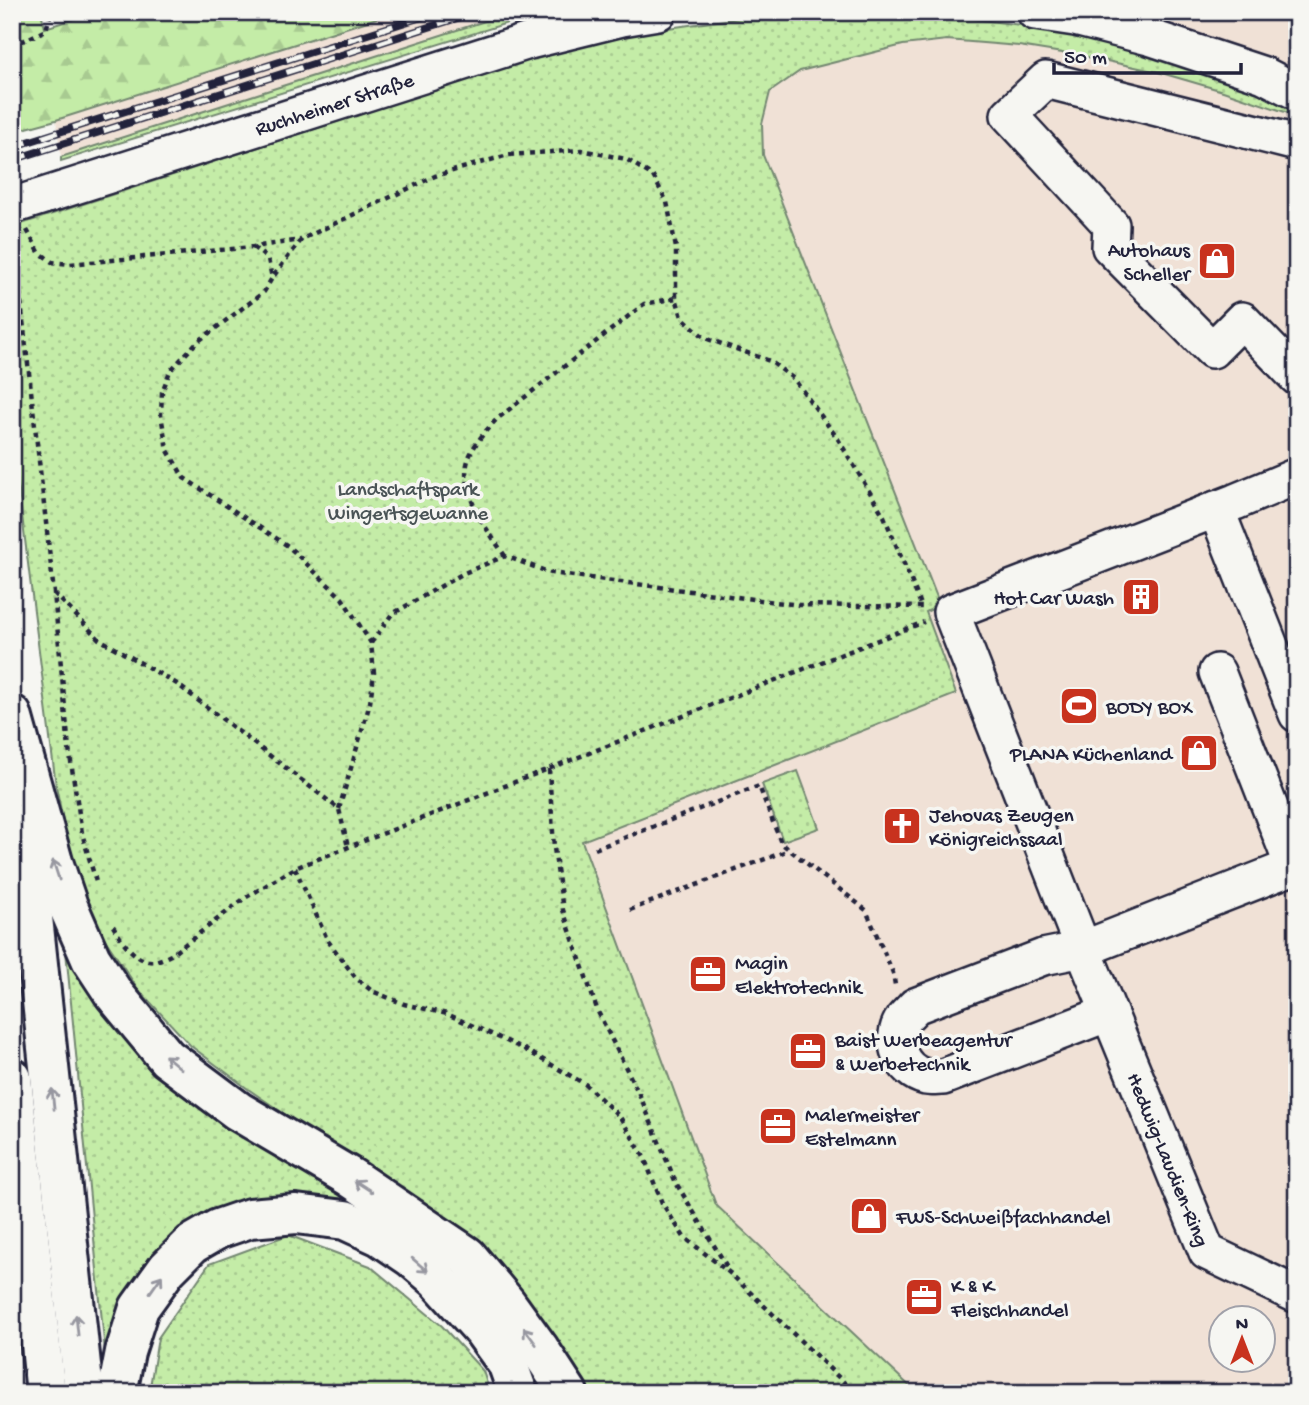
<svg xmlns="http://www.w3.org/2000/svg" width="1309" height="1405" viewBox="0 0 1309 1405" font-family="'Gochi Hand',sans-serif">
<defs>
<pattern id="grass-dots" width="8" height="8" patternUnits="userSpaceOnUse" patternTransform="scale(1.75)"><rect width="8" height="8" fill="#c4eca7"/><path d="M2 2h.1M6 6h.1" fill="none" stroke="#a8ca91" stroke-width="1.8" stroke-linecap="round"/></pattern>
<pattern id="forest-firs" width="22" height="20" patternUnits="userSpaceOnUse" patternTransform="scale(1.75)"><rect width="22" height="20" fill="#c4eca7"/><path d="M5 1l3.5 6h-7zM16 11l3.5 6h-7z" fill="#a8ca91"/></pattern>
</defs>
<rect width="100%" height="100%" fill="#f6f6f2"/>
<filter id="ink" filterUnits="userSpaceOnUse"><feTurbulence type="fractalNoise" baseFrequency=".0143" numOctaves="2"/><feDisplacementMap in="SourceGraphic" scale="14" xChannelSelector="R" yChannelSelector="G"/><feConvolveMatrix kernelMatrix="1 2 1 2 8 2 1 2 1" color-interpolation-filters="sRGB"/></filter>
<g filter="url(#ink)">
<g fill="#f0e1d6" fill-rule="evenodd">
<polygon points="396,12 513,12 61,157 56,120"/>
<polygon points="1132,12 1297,12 1297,68 1272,58 1164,21"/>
<path d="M947,40L1019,46L1093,58L1158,72L1223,91L1297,116V1393H917L716,1205L582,841L956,694L926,611L940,604L763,155L762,124L770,92L800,71L903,45ZM1222,1318H1264V1360H1222Z"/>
</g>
<g fill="url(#grass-dots)" stroke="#738771" stroke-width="2">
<polygon points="513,12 543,12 61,161 61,157"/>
<polygon points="813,14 901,14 949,16 1021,25 1096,40 1229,78 1297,106 1297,116 1223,91 1158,72 1093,58 1019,46 947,40 903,45 800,71 770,92 762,124 763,155 940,605 926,612 956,694 582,841 716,1205 917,1393 586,1393 453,1229 248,1089 191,1046 138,989 102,935 73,870 56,786 12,436 12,227 540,56 647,31 739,18"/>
<polygon points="798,771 819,828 783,841 762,784"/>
<polygon points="65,941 101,994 449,1269 550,1393 533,1393 407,1243 246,1209 106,1362"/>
<polygon points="288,1235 370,1266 442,1326 483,1371 490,1393 149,1393 158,1338 209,1264"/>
</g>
<polygon fill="url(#forest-firs)" stroke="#738771" stroke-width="2" points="12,12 41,12 45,28 96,12 396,12 56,120 12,132"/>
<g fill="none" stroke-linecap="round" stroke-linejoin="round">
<g stroke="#22223b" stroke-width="40">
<g id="minor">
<polyline points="1035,12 1075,18 1149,37 1264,75 1297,92"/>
<polyline points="1297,143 1046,80 1009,115 1111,225 1110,247 1212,350 1242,320 1297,377"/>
<path id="s1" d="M12,206L529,41L622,18L658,12"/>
<path id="s2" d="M1297,476L1235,502L951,612L1083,949L1207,1252L1297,1295"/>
<polyline points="1216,509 1297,714"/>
<polyline points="1217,672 1293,866"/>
<path d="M1109,1013L943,1077C938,1077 931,1078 926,1077C901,1071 888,1040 903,1019C907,1014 912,1010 915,1006L1043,957L1083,949L1297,865"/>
</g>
</g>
<g stroke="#22223b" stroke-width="44">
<g id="highway">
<polyline points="12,715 53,862 68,906 91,959 114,994 167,1058 238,1111 350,1177 467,1256 506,1303 540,1350 568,1393"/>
<polyline points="23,824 84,1393"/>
<polyline points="12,1078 46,1393"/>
<polyline points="117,1393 125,1352 139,1308 167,1269 192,1244 218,1229 250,1218 296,1214 345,1220 380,1236 411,1257 437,1279 482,1329 508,1365 518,1393"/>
</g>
</g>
<g stroke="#22223b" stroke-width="4.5" stroke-dasharray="5 5" stroke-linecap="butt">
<polyline points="12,46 46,30 51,12"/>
<polyline points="27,230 39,252 52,262 70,264 253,247 301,240"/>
<polyline points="13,232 54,593 69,749 82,833 96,882"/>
<polyline points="253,247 268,259 272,278"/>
<path d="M505,556C487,529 455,489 470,455C476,442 487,429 497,419L644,304L676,298"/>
<polyline points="54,593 99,639 177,684 339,809 348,847"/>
<polyline points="371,643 392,614 464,573 505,556 551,573 799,605 922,607"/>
<polyline points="549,769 554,848 563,910 598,1012 641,1098 676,1183 729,1270"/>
<polyline points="339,809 370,703 374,673 371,643 342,598 288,546 184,478 167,449 161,415 162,392 170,371 196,343 264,292 272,278 302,239 435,176 508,155 581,150 626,159 653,176 667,202 676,248 676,298 682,317 705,338 770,361 794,379 838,439 884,516 922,607"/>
<polyline points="595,849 759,786 781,843 866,910 893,973 895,985"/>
<polyline points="295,868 328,941 356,978 372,991 404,1004 447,1014 524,1049 585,1084 620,1117 644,1157 662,1203 684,1237 731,1274 855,1393"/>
<polyline points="630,910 789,850"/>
<path d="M113,926C121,939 133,959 149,961C157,962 164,958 171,955L245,898L295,868L924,622"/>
</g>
<use href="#minor" stroke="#f6f6f2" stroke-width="35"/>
<use href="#highway" stroke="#f6f6f2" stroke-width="38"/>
<g stroke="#22223b" stroke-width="8">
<g id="rail">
<polyline points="12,147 437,12"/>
<polyline points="12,160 476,12"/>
</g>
</g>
<use href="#rail" stroke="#f6f6f2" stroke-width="5" stroke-dasharray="16" stroke-linecap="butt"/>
</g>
<defs><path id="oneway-shaft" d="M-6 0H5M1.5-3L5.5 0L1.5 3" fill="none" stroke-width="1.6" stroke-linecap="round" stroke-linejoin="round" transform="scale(1.75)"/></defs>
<g stroke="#9797a0">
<use href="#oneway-shaft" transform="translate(56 870) rotate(-108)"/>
<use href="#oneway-shaft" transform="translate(173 1062) rotate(-140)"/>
<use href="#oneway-shaft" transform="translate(53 1099) rotate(-96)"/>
<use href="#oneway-shaft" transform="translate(363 1186) rotate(-147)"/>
<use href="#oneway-shaft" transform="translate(420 1265) rotate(41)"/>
<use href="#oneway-shaft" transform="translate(156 1284) rotate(-55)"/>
<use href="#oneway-shaft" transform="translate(77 1325) rotate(-96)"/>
<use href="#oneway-shaft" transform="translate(530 1336) rotate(-126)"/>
</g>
</g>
<defs>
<g id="shop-square" transform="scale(2.0125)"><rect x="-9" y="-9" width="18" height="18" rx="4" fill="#c8321e" stroke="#f6f6f2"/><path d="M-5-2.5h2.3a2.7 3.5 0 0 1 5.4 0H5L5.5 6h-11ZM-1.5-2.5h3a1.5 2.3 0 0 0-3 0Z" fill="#fff"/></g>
<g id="building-square" transform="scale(2.0125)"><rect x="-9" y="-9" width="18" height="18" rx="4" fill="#c8321e" stroke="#f6f6f2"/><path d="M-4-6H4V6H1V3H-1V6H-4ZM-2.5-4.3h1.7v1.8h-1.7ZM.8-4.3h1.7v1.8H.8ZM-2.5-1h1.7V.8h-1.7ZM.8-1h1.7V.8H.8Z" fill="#fff"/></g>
<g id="stadium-square" transform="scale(2.0125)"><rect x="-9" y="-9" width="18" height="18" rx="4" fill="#c8321e" stroke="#f6f6f2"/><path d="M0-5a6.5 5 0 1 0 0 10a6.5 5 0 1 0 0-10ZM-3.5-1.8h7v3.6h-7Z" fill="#fff"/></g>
<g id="church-square" transform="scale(2.0125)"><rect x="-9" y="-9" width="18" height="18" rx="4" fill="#c8321e" stroke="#f6f6f2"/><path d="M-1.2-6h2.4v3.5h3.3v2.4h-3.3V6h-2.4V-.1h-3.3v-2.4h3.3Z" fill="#fff"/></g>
<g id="office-square" transform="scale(2.0125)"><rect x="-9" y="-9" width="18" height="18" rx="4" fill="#c8321e" stroke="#f6f6f2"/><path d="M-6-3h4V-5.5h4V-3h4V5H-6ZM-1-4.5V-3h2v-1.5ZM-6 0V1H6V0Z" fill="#fff"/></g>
</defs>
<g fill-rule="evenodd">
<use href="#shop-square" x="1217" y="261"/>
<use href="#building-square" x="1141" y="597"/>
<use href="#stadium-square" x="1079" y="706"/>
<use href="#shop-square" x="1199" y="753"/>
<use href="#church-square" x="902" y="826"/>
<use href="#office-square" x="708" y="974"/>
<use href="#office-square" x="808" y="1051"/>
<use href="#office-square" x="778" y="1126"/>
<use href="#shop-square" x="869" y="1216"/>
<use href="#office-square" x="924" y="1297"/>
</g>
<g text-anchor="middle" stroke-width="7" stroke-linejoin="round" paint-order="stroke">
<g font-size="21" fill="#22223b" stroke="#f6f6f2">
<text dy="7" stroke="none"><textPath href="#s1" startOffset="338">Ruchheimer Straße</textPath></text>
<text dy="7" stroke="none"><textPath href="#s2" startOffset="961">Hedwig-Laudien-Ring</textPath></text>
</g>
<g font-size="21" fill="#22223b" stroke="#f6f6f2" text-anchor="start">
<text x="1190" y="256" text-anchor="end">Autohaus<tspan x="1190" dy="24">Scheller</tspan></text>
<text x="1114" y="604" text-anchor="end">Hot Car Wash</text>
<text x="1106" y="713">BODY BOX</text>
<text x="1172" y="760" text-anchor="end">PLANA Küchenland</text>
<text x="929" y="821">Jehovas Zeugen<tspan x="929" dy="24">Königreichssaal</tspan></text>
<text x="735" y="969">Magin<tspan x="735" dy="24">Elektrotechnik</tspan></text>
<text x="835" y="1046">Baist Werbeagentur<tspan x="835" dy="24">&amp; Werbetechnik</tspan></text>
<text x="805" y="1121">Malermeister<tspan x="805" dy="24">Estelmann</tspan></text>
<text x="896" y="1223">FWS-Schweißfachhandel</text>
<text x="951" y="1292">K &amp; K<tspan x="951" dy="24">Fleischhandel</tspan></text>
</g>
<g font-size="21" fill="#4a5456" stroke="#f6f6f2">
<text x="408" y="495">Landschaftspark<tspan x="408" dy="24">Wingertsgewanne</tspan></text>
</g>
</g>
<rect width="1309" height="1405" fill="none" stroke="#f6f6f2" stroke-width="42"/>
<rect x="21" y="21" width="1267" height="1363" fill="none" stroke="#22223b" stroke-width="2.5" filter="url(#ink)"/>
<g transform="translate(1242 1339)"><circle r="33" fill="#f6f6f2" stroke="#a1a1a9" stroke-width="2"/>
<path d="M0-5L12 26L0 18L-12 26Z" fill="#c8321e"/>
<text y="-10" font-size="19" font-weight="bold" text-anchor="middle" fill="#22223b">N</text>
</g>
<path d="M1054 63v10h187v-10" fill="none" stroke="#22223b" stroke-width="3.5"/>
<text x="1064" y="63" font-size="21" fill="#22223b" stroke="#f6f6f2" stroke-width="5" paint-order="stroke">50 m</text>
</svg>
